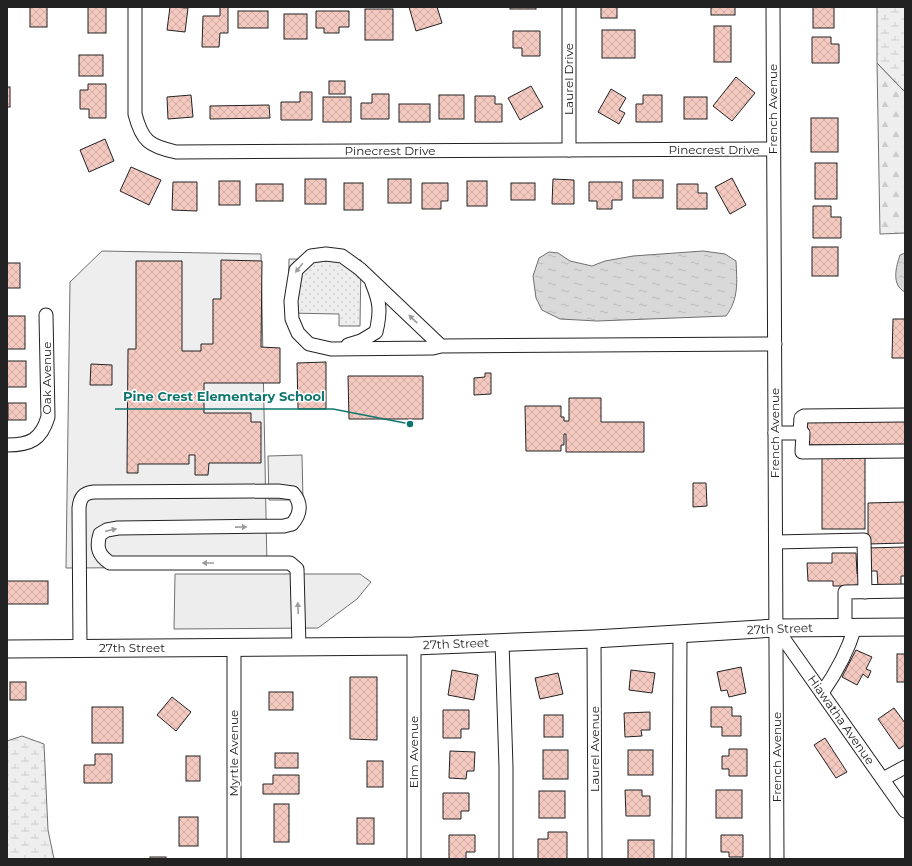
<svg xmlns="http://www.w3.org/2000/svg" width="912" height="866" viewBox="0 0 912 866" font-family="Montserrat,sans-serif">
<defs>
<pattern id="green-dots" width="8" height="8" patternUnits="userSpaceOnUse"><rect width="8" height="8" fill="#eee"/><path d="M2 2h.1M6 6h.1" fill="none" stroke="#ccc" stroke-width="1.8" stroke-linecap="round"/></pattern>
<pattern id="forest-firs" width="22" height="20" patternUnits="userSpaceOnUse"><rect width="22" height="20" fill="#eee"/><path d="M5 1l3.5 6h-7zM16 11l3.5 6h-7z" fill="#ccc"/></pattern>
<pattern id="wetland-marsh" width="20" height="14" patternUnits="userSpaceOnUse"><rect width="20" height="14" fill="#eee"/><path d="M1 5h8M5 5V1M11 12h8M15 12V8" fill="none" stroke="#ccc"/></pattern>
<pattern id="water-ripples" width="26" height="14" patternUnits="userSpaceOnUse"><rect width="26" height="14" fill="#d9d9d9"/><path d="M2 4q2-2 4 0t4 0M15 11q2-2 4 0t4 0" fill="none" stroke="#bababa"/></pattern>
<pattern id="building-cross-hatch" width="8" height="8" patternUnits="userSpaceOnUse"><rect width="8" height="8" fill="#f3c9c0"/><path d="M0 0l8 8M0 8l8-8" fill="none" stroke="#d0aca5"/></pattern>
</defs>
<rect width="100%" height="100%" fill="#fff"/>
<polygon fill="url(#green-dots)" stroke="#6f6f6f" points="289,259 361,260 360,326 339,326 339,314 288,313"/>
<polygon fill="url(#forest-firs)" stroke="#6f6f6f" points="877,63 905,92 905,233 880,234"/>
<g fill="url(#wetland-marsh)" stroke="#6f6f6f">
<polygon points="877,7 905,7 905,92 877,63"/>
<polygon points="22,736 44,744 48,830 54,859 7,859 7,741"/>
</g>
<g fill="#eee" stroke="#6f6f6f">
<polygon points="102,251 261,254 267,567 66,568 70,282"/>
<polygon points="302,455 303,500 269,500 268,456"/>
</g>
<polygon fill="#ededed" stroke="#6f6f6f" points="175,574 360,574 371,582 357,599 318,628 174,629"/>
<g fill="url(#water-ripples)" stroke="#6f6f6f">
<path d="M703,251L725,254L736,261C737,281 739,299 726,316L597,321L560,319L542,310L536,298L533,276L539,258L549,252L558,253L570,261L592,266L605,261L633,256Z"/>
<path d="M905,253V292C891,285 896,267 900,255Z"/>
</g>
<g fill="url(#building-cross-hatch)" stroke="#222">
<rect x="30" y="7" width="17" height="20"/>
<rect x="88" y="7" width="18" height="26"/>
<polygon points="170,7 188,8 185,32 167,30"/>
<polygon points="220,7 228,7 228,33 220,33 219,47 202,47 203,16 220,16"/>
<polygon points="409,7 437,7 442,23 416,31"/>
<rect x="510" y="7" width="26" height="2"/>
<rect x="601" y="7" width="16" height="11"/>
<rect x="711" y="7" width="24" height="8"/>
<rect x="813" y="7" width="21" height="21"/>
<rect x="365" y="9" width="28" height="31"/>
<rect x="238" y="11" width="30" height="17"/>
<polygon points="316,11 349,11 349,27 339,27 339,33 324,33 324,28 316,28"/>
<rect x="284" y="14" width="23" height="25"/>
<rect x="714" y="26" width="17" height="36"/>
<rect x="602" y="30" width="33" height="28"/>
<polygon points="513,31 540,31 540,56 522,56 522,48 513,48"/>
<polygon points="812,37 831,37 831,44 839,44 839,63 812,63"/>
<rect x="79" y="55" width="24" height="21"/>
<polygon points="736,77 755,93 732,121 713,106"/>
<rect x="329" y="81" width="16" height="13"/>
<polygon points="88,84 106,84 106,118 89,118 89,109 80,109 80,90 88,90"/>
<polygon points="531,86 543,107 520,120 508,98"/>
<rect x="7" y="87" width="3" height="20"/>
<polygon points="611,89 626,98 619,110 625,113 619,124 598,112"/>
<polygon points="300,92 312,92 312,120 281,120 281,102 300,102"/>
<polygon points="372,94 389,94 389,119 361,119 361,103 372,103"/>
<polygon points="191,95 193,117 168,119 167,97"/>
<rect x="439" y="95" width="25" height="24"/>
<polygon points="643,95 662,95 662,122 636,122 636,104 643,104"/>
<polygon points="475,96 495,96 495,104 502,104 502,122 475,122"/>
<rect x="323" y="97" width="28" height="25"/>
<rect x="684" y="97" width="23" height="22"/>
<rect x="399" y="104" width="31" height="18"/>
<polygon points="269,105 270,118 210,119 210,106"/>
<rect x="811" y="118" width="27" height="34"/>
<polygon points="105,139 114,161 89,172 80,150"/>
<rect x="815" y="163" width="22" height="36"/>
<polygon points="131,167 161,180 149,205 120,191"/>
<polygon points="732,178 746,205 730,214 715,187"/>
<rect x="305" y="179" width="21" height="25"/>
<rect x="388" y="179" width="23" height="24"/>
<polygon points="553,179 574,180 574,204 552,204"/>
<rect x="633" y="180" width="30" height="18"/>
<rect x="219" y="181" width="21" height="24"/>
<rect x="467" y="181" width="20" height="25"/>
<polygon points="173,182 197,182 197,211 172,210"/>
<polygon points="589,182 622,182 622,200 612,200 612,209 597,209 597,201 589,201"/>
<rect x="344" y="183" width="19" height="27"/>
<polygon points="422,183 448,183 448,201 441,201 441,209 422,209"/>
<rect x="511" y="183" width="24" height="17"/>
<rect x="256" y="184" width="27" height="17"/>
<polygon points="677,184 698,184 698,193 707,193 707,209 677,209"/>
<polygon points="813,206 831,206 831,217 841,217 841,238 813,238"/>
<rect x="812" y="247" width="26" height="29"/>
<polygon points="221,260 262,261 261,347 280,348 280,383 204,383 204,413 251,413 251,422 261,422 261,463 209,463 208,475 195,475 195,455 189,455 189,464 138,464 138,473 127,473 128,349 136,349 136,261 182,261 182,351 201,351 201,344 213,344 213,299 221,299"/>
<rect x="7" y="263" width="13" height="25"/>
<rect x="7" y="316" width="18" height="33"/>
<polygon points="893,319 905,319 905,358 892,358"/>
<rect x="7" y="361" width="19" height="26"/>
<polygon points="326,362 326,409 298,409 297,363"/>
<polygon points="91,364 112,365 112,385 90,385"/>
<polygon points="485,373 491,373 491,394 474,395 474,378 485,377"/>
<polygon points="348,376 423,376 423,419 349,419"/>
<polygon points="569,398 601,398 601,422 644,422 644,452 566,452 566,434 564,434 564,445 561,445 561,451 526,451 525,406 561,406 561,417 564,417 564,421 569,421"/>
<rect x="8" y="403" width="18" height="17"/>
<rect x="805" y="421" width="100" height="24"/>
<rect x="822" y="457" width="43" height="72"/>
<polygon points="693,483 706,483 707,506 693,507"/>
<polygon points="905,502 905,543 868,544 868,503"/>
<polygon points="905,547 905,576 901,576 901,586 878,586 877,571 867,571 866,548"/>
<polygon points="832,553 856,553 857,574 861,574 861,586 833,586 833,581 808,581 807,563 832,563"/>
<rect x="7" y="581" width="41" height="23"/>
<polygon points="856,650 872,657 866,669 871,671 868,678 863,674 857,685 842,677"/>
<rect x="897" y="654" width="8" height="28"/>
<polygon points="741,667 746,693 729,697 727,690 721,691 717,672"/>
<polygon points="452,670 478,675 474,700 448,695"/>
<polygon points="631,670 655,673 652,693 629,690"/>
<polygon points="558,673 563,694 540,699 535,678"/>
<polygon points="350,677 377,677 377,740 350,739"/>
<rect x="10" y="682" width="16" height="18"/>
<rect x="269" y="692" width="24" height="18"/>
<polygon points="172,697 191,712 176,731 157,715"/>
<rect x="92" y="707" width="31" height="36"/>
<polygon points="711,707 732,707 732,716 741,716 741,736 722,736 722,727 711,727"/>
<polygon points="894,708 905,723 905,745 899,749 878,719"/>
<polygon points="443,710 469,710 469,729 461,729 461,738 443,738"/>
<polygon points="650,712 650,730 641,730 642,736 625,737 624,713"/>
<rect x="544" y="715" width="19" height="22"/>
<polygon points="825,738 847,772 836,778 814,745"/>
<polygon points="729,749 747,749 747,776 729,776 729,769 722,769 722,756 729,756"/>
<rect x="543" y="750" width="25" height="29"/>
<rect x="628" y="750" width="25" height="25"/>
<polygon points="450,751 475,752 474,771 467,771 466,779 449,778"/>
<rect x="275" y="753" width="23" height="15"/>
<polygon points="95,754 112,754 112,783 84,783 84,765 95,765"/>
<rect x="186" y="756" width="14" height="25"/>
<rect x="367" y="761" width="16" height="26"/>
<polygon points="273,775 299,775 299,794 263,794 263,784 273,784"/>
<polygon points="625,790 642,790 642,796 650,796 650,816 626,816"/>
<rect x="716" y="790" width="26" height="28"/>
<rect x="539" y="791" width="26" height="27"/>
<polygon points="443,793 469,793 469,811 461,811 461,819 443,819"/>
<rect x="274" y="804" width="15" height="38"/>
<rect x="179" y="817" width="19" height="29"/>
<rect x="357" y="818" width="17" height="26"/>
<polygon points="548,832 567,832 567,859 538,859 538,839 548,839"/>
<polygon points="449,835 475,835 475,852 466,852 466,859 449,859"/>
<polygon points="721,835 743,835 743,857 729,857 729,852 721,852"/>
<rect x="628" y="840" width="26" height="19"/>
<rect x="150" y="857" width="16" height="2"/>
</g>
<g fill="none" stroke-linecap="round" stroke-linejoin="round">
<g stroke="#222" stroke-width="15">
<g id="minor">
<path d="M135,7V114C142,141 149,146 176,152L773,149"/>
<polyline points="569,7 569,150"/>
<polyline points="773,7 777,859"/>
<path d="M348,345L361,341L376,332C381,311 380,302 372,283"/>
<polyline points="441,346 360,269 342,256 326,254 311,256 296,270 291,301 292,319 298,333 309,344 331,349 433,348 441,346 775,344"/>
<polyline points="775,433 803,433 802,452 905,451"/>
<polyline points="800,433 801,418 804,416 905,415"/>
<path d="M7,445C30,445 41,440 48,417L46,315"/>
<polyline points="776,542 864,540 865,592"/>
<polyline points="776,628 905,811"/>
<polyline points="845,628 845,592 905,591"/>
<polyline points="594,639 595,859"/>
<polyline points="502,642 506,767 506,859"/>
<polyline points="234,647 234,859"/>
<path d="M80,648L79,508C80,498 83,493 94,492L278,491L293,493C302,503 301,514 292,524L284,526L118,528L107,530L100,534C96,547 98,555 110,563H290L297,569L299,647"/>
<path d="M822,693C836,673 848,651 855,627"/>
<polyline points="883,779 905,767"/>
<polyline points="414,859 414,646"/>
<polyline points="679,859 680,634"/>
</g>
</g>
<g stroke="#222" stroke-width="19">
<polyline id="major" points="7,649 414,646 594,639 776,628 905,627"/>
</g>
<use href="#minor" stroke="#fff" stroke-width="13"/>
<use href="#major" stroke="#fff" stroke-width="17"/>
</g>
<defs><path id="oneway-solid" d="M-6-.8H1V-3.2L6.5 0L1 3.2V.8H-6Z"/></defs>
<g fill="#9c9c9c">
<use href="#oneway-solid" transform="translate(299 268) rotate(128)"/>
<use href="#oneway-solid" transform="translate(413 319) rotate(-136)"/>
<use href="#oneway-solid" transform="translate(241 527) rotate(-1)"/>
<use href="#oneway-solid" transform="translate(111 530) rotate(-13)"/>
<use href="#oneway-solid" transform="translate(208 563) rotate(180)"/>
<use href="#oneway-solid" transform="translate(298 608) rotate(-92)"/>
</g>
<g text-anchor="middle" stroke-width="3" stroke-linejoin="round" paint-order="stroke">
<g font-size="12" fill="#222" stroke="#fff">
<text transform="translate(569 79) rotate(-90)" y="4">Laurel Drive</text>
<text transform="translate(773 109) rotate(-90)" y="4">French Avenue</text>
<text x="714" y="154">Pinecrest Drive</text>
<text x="390" y="155">Pinecrest Drive</text>
<text transform="translate(47 378) rotate(-90)" y="4">Oak Avenue</text>
<text transform="translate(775 433) rotate(-90)" y="4">French Avenue</text>
<text transform="translate(780 629) rotate(-2)" y="4">27th Street</text>
<text transform="translate(456 644) rotate(-2)" y="4">27th Street</text>
<text x="132" y="652">27th Street</text>
<text transform="translate(841 720) rotate(55)" y="4">Hiawatha Avenue</text>
<text transform="translate(595 749) rotate(-90)" y="4">Laurel Avenue</text>
<text transform="translate(414 752) rotate(-90)" y="4">Elm Avenue</text>
<text transform="translate(234 753) rotate(-90)" y="4">Myrtle Avenue</text>
<text transform="translate(777 757) rotate(-90)" y="4">French Avenue</text>
</g>
</g>
<path fill="none" stroke="#0f766e" stroke-width="1.5" d="M410 424L333 409H115"/>
<circle fill="#0f766e" stroke="#fff" stroke-width="1.5" cx="410" cy="424" r="4"/>
<g font-size="13" text-anchor="middle" font-weight="bold" fill="#0f766e" stroke="#fff" stroke-width="3" stroke-linejoin="round" paint-order="stroke">
<text x="224" y="401">Pine Crest Elementary School</text>
</g>
<rect width="912" height="866" fill="none" stroke="#222222" stroke-width="16"/>
</svg>
